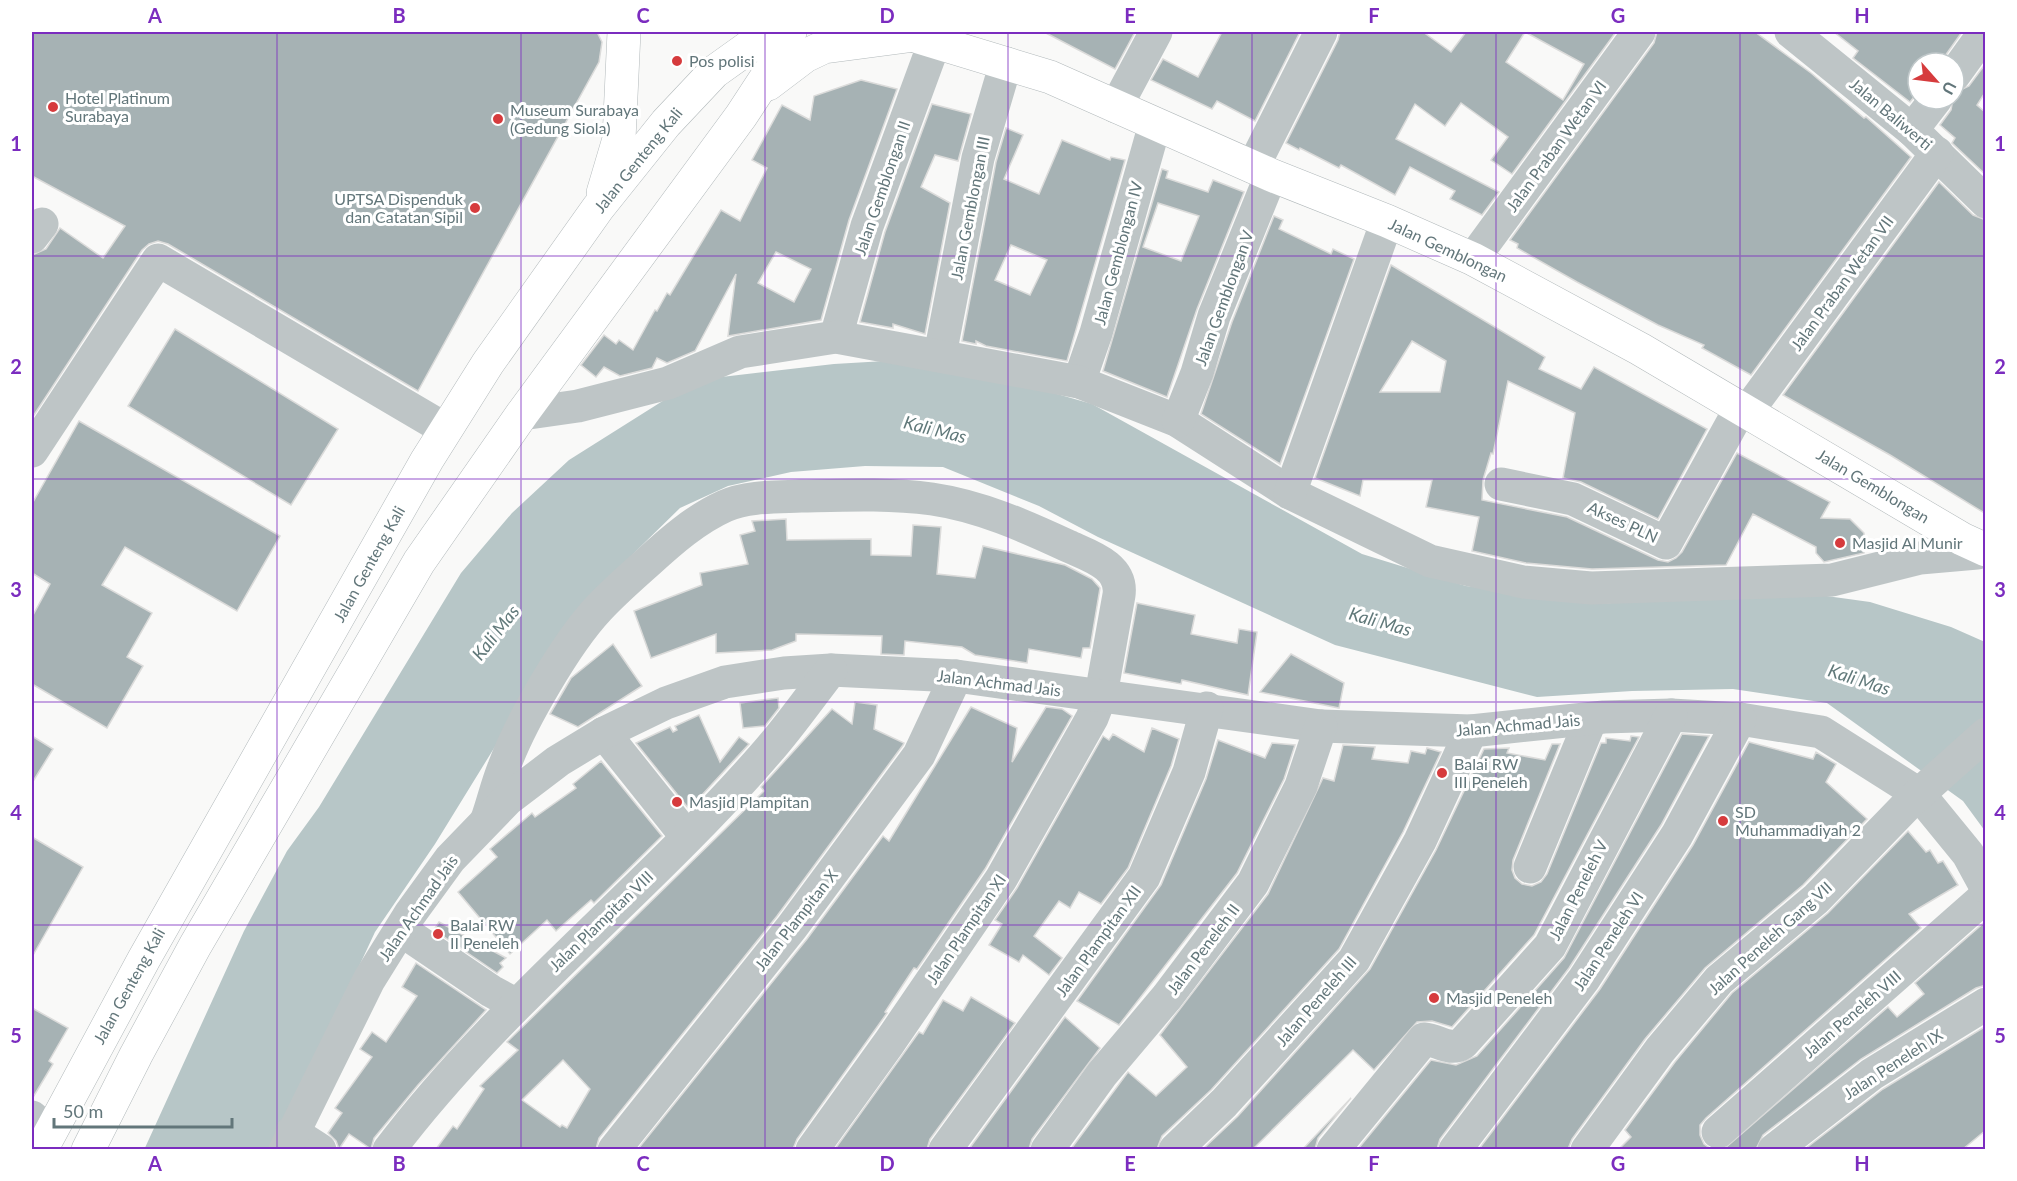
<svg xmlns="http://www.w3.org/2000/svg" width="2017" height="1181" viewBox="0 0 2017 1181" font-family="Lato,sans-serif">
<rect width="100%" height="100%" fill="#f9f9f8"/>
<polygon fill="#b7c6c7" points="902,360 1015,382 1092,404 1362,554 1466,586 1604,604 1720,589 1812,594 1870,602 1951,627 1985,642 1985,831 1963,801 1827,703 1733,689 1632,691 1537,697 1335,645 1098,537 1039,506 943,467 865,466 791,472 728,486 680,508 584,602 435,844 375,932 274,1149 144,1150 244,931 287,851 319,807 461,573 512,513 569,460 696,380 834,364"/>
<g fill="#a6b2b4" stroke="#dbdbda" stroke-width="1.5" fill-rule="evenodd">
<polygon points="32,32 597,32 602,42 599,62 418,391 168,244 158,241 149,244 142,250 32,418 32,255 46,249 60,228 103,258 125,226 32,176"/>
<polygon points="1044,32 1135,32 1115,69"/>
<polygon points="1222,32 1300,32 1255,121 1217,101 1212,109 1151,80 1163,59 1198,77"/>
<path d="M1340,32H1423L1451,52L1466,32H1616L1512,174L1491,160L1508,137L1461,103L1445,126L1415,104L1396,139L1499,192L1482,215L1450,199L1455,191L1410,167L1395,195L1341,165L1339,168L1300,148L1299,150L1286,143L1338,40ZM1525,32L1584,64L1563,100L1506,62Z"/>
<polygon points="1657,32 1755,32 1811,73 1864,118 1866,117 1911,157 1751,375 1702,348 1704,345 1658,325 1577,282 1517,248 1518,244 1510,240 1654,43"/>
<polygon points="1834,32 1962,32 1940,63 1918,63 1918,92 1910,102 1853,58 1858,51"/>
<polygon points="1986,63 1986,91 1977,105 1986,113 1986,175 1952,143 1955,138 1940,125 1951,110 1954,93 1969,86"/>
<path d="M861,80L897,89L849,220L821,320L728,336L736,274L695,351L667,363L657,358L652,368L620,376L604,367L596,377L581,365L604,335L616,344L619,340L633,350L655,310L657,311L667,293L670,295L721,210L740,221L767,168L752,160L782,105L810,120L814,96ZM776,252L811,269L794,302L758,283Z"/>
<polygon points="932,104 971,114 958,161 935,155 921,187 950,203 925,334 893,324 893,328 860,322 885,232"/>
<path d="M1006,128L1023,135L1004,179L1039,194L1062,140L1110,160L1111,157L1125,160L1067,361L986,346L976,341V344L962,341L996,162ZM1011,245L1047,260L1030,295L995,280Z"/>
<path d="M1162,169L1168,171L1166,178L1208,192L1213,180L1244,192L1197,309L1167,397L1103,371ZM1158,203L1199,216L1181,261L1143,247Z"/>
<polygon points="1939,182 1973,215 1986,220 1986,514 1890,455 1783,395"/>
<polygon points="1274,216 1283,220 1279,229 1331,254 1333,249 1354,259 1280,464 1201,414 1232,322"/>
<path d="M1391,265L1545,357L1539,369L1581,389L1594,367L1707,429L1658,519L1581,482L1563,478L1575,413L1508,381L1493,454L1491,453L1483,480L1482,500L1567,517L1658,560L1668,562L1676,558L1682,552L1737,453L1830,502L1821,518L1850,519L1864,533V553L1824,562L1816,553V547L1753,514L1726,565L1592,569L1526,563L1472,551L1479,517L1426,507L1432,480H1363L1360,496L1315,478ZM1412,341L1446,361L1440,392H1380Z"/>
<polygon points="175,329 338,429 291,505 128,406"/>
<polygon points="79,421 280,536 237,611 125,547 102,585 152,613 127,657 143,666 107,728 32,684 32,617 50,584 32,573 32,504"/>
<polygon points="786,519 787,540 871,539 871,555 911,556 913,525 941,527 937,574 975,578 983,546 1065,565 1092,579 1100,588 1090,648 1083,648 1081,658 1029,649 1027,663 975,655 962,647 905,641 904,655 881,654 882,636 796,634 796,641 772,650 716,653 716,634 651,658 634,611 702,585 700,573 748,564 740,535 755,531 752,521"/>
<polygon points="1137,603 1195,615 1191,634 1237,643 1239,629 1257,632 1248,695 1182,680 1181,684 1124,673"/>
<polygon points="613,644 642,686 578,727 550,714 571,678"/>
<polygon points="1291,654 1344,683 1339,708 1260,692"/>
<polygon points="778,698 779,708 765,726 743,728 740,703"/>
<path d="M855,702L877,705L874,729L904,743L903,745L777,916L599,1138L596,1149H436L453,1126L457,1129L484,1089L480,1086L518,1050L507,1042L764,791L761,787L832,709L852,724ZM563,1060L590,1089L567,1128L562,1125L560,1127L522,1100Z"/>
<polygon points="971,707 1017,728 1012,762 1046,707 1062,709 1072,716 985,869 917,969 914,968 885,1012 887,1013 797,1139 793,1149 638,1149 807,939 883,836 889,841"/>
<polygon points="699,715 720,762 739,737 749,744 689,809 636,743 670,727 673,732 677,730 675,726"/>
<polygon points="1152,728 1179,739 1171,766 1128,868 1101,904 1079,892 1070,908 1059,901 1034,936 1062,958 1049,975 1023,955 1019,962 989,945 1002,924 995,920 1017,888 1103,736 1109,740 1113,734 1144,752"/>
<polygon points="1682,734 1709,736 1661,825 1569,968 1440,1139 1437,1149 1358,1149 1431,1060 1456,1065 1477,1056 1564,958"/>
<polygon points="32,736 53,749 32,783"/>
<polygon points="1631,736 1639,737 1534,935 1452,1027 1432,1021 1417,1022 1374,1070 1353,1050 1253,1149 1203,1149 1238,1116 1370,969 1436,850 1484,749 1509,748 1507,753 1545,760 1552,744 1560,744 1513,860 1512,870 1515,878 1522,884 1532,886 1541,882 1547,874 1601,743 1606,743 1606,738 1630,741"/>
<polygon points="1218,740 1265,758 1272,743 1295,745 1284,779 1237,873 1119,1025 1077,1001 1161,885 1206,779"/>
<polygon points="1749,742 1813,759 1816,752 1836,764 1826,782 1867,819 1803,885 1705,968 1645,1039 1572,1139 1568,1149 1479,1149 1600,989 1693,845"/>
<polygon points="1343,745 1375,747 1372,759 1408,763 1411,751 1425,754 1427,748 1441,752 1403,832 1339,949 1211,1090 1162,1136 1157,1149 1071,1149 1128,1072 1156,1096 1187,1067 1160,1035 1268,894 1323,778 1334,781"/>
<polygon points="601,761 662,836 594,903 591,900 556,931 547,920 510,954 458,892 497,857 490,849 532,813 535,817 576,788 573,784"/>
<polygon points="1908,831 1926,852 1930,850 1938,863 1943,861 1958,885 1909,914 1921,928 1706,1118 1700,1125 1700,1135 1704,1144 1711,1149 1619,1149 1631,1137 1625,1130 1675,1062 1732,993 1828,913"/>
<polygon points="32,837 83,867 32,957"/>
<polygon points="1986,921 1986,985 1976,988 1861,1059 1763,1135 1756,1149 1724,1149 1888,1007 1897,1017 1924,994 1915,983"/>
<polygon points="439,922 506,958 500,963 503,967 497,973 434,930"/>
<polygon points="416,963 486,1010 418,1085 374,1138 371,1149 349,1134 339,1149 336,1141 328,1133 342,1113 335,1108 372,1057 360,1049 372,1032 386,1042 417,996 402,987"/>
<polygon points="971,997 1015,1023 930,1139 927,1149 835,1149 919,1032 923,1034 943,1000 963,1011"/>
<polygon points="32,1008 68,1028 49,1061 53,1064 32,1099"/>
<polygon points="1065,1017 1100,1048 1032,1139 1029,1149 969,1149"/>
<polygon points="1986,1026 1986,1130 1963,1149 1805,1149 1883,1089"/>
<polygon points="1351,1098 1318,1138 1315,1149 1303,1149"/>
</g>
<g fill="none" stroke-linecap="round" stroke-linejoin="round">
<g stroke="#b2b9bb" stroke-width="34">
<g id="major">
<polyline points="902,32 1050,77 1271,175 1387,221 1473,259 1640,349 1962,539 1986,550"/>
<polyline points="768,84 805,56 824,47 915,35"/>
<polyline points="603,193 619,139 624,32"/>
<polyline points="41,1150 144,959 427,460 488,363 598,208 666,123 714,72 770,32"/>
<polyline points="88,1150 136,1055 195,946 419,562 522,414 741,116 777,61 790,32"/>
</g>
</g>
<g stroke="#bec5c6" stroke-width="33">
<polyline points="1791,32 1912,130 1986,202"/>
<polyline points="1954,75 1985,32"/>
<polyline points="1116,107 1156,32"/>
<polyline points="1912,130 1936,99"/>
<polyline points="1253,167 1321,32"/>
<polyline points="32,237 42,224"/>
<polyline points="1473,259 1639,32"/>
<polyline points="836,337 867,226 935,41"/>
<polyline points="940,355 978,158 1006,63"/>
<polyline points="1079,382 1096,333 1155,124"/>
<polyline points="1747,412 1937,153"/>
<polyline points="522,414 578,406 668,383 740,352 836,337 1079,382 1178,421 1290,493 1430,561 1523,582 1591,588 1832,580 1920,558 1977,553"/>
<polyline points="1178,421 1197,373 1214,316 1271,175"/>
<polyline points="32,451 158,260 445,429"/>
<polyline points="1501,484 1573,499 1666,543 1740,409"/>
<polyline points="1290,493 1387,221"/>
<polyline points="604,733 687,837"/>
<path d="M487,819C493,802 497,784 504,767C520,723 566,643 599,608C614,592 631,577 648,562C671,541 696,519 725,506C747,496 777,497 801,496C845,495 888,493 932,499C980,506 1025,526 1068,546C1090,556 1123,566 1119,595L1101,695L1092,718L1001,879L889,1043L812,1150"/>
<polyline points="1530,867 1591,719"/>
<polyline points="401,930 491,991 515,1004"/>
<polyline points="32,1117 49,1132"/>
<polyline points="292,1132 320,1150"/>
<polyline points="1718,1132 1986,896"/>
<polyline points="285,1150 369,980 410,914 450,859 508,799 558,761 604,733 666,703 725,682 784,673 831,670 956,676 1321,726 1471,731 1604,717 1671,715 1740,719 1821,732 1919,794 1968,854 1986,887"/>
<path d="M389,1150C500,1003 647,891 767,752C790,726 810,697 831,670"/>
<polyline points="614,1150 792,927 919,755 956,676"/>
<polyline points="945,1150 1144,877 1189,772 1207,708"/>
<polyline points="1047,1150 1102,1074 1167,997 1253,883 1301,786 1321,726"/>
<polyline points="1175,1150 1224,1103 1354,960 1420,841 1471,731"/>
<path d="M1333,1150L1424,1039C1439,1040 1449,1052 1463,1043L1550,946L1671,715"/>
<polyline points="1455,1150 1584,979 1677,835 1740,719"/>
<polyline points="1587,1150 1660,1050 1719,980 1816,899 1910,802 1986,734"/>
<polyline points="1774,1150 1872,1074 1986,1004"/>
</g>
<use href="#major" stroke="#fff" stroke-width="33"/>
</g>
<path fill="none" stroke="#7b2cbf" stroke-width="1.5" stroke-opacity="0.55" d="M277,32V1150M521,32V1150M765,32V1150M1008,32V1150M1252,32V1150M1496,32V1150M1740,32V1150M32,256H1986M32,479H1986M32,702H1986M32,925H1986"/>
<g fill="#d63b3d" stroke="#fff" stroke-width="2">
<circle cx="677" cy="61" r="6"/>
<circle cx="53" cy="107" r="6"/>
<circle cx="498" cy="119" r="6"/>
<circle cx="475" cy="208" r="6"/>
<circle cx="1840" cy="543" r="6"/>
<circle cx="1442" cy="773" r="6"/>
<circle cx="677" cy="802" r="6"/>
<circle cx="1723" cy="821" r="6"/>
<circle cx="438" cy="934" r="6"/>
<circle cx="1434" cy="998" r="6"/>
</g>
<g text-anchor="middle" stroke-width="6" stroke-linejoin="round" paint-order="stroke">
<g font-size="16" fill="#62767a" stroke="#fff" text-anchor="start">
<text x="689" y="67">Pos polisi</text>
<text x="65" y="104">Hotel Platinum<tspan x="65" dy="18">Surabaya</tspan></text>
<text x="510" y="116">Museum Surabaya<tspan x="510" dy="18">(Gedung Siola)</tspan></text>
<text x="463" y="205" text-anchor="end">UPTSA Dispenduk<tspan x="463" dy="18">dan Catatan Sipil</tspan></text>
<text x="1852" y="549">Masjid Al Munir</text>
<text x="1454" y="770">Balai RW<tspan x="1454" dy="18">III Peneleh</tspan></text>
<text x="689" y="808">Masjid Plampitan</text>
<text x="1735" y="818">SD<tspan x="1735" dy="18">Muhammadiyah 2</tspan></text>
<text x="450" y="931">Balai RW<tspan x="450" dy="18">II Peneleh</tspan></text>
<text x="1446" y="1004">Masjid Peneleh</text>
</g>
<g font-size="16" fill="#62767a" stroke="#fff">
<text transform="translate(1891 114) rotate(40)" y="6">Jalan Baliwerti</text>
<text transform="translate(1556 146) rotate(-54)" y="6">Jalan Praban Wetan VI</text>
<text transform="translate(638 160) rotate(-51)" y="6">Jalan Genteng Kali</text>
<text transform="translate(882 188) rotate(-71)" y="6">Jalan Gemblongan II</text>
<text transform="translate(970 208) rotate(-79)" y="6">Jalan Gemblongan III</text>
<text transform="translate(1448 250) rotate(25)" y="6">Jalan Gemblongan</text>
<text transform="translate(1118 253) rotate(-75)" y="6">Jalan Gemblongan IV</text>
<text transform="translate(1842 283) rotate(-54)" y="6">Jalan Praban Wetan VII</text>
<text transform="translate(1224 298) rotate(-70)" y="6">Jalan Gemblongan V</text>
<text transform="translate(1873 486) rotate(31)" y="6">Jalan Gemblongan</text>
<text transform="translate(1623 522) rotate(25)" y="6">Akses PLN</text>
<text transform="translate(369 564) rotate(-61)" y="6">Jalan Genteng Kali</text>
<text transform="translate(999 683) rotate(7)" y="6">Jalan Achmad Jais</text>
<text transform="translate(1518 725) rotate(-5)" y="6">Jalan Achmad Jais</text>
<text transform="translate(1578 890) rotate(-63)" y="6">Jalan Peneleh V</text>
<text transform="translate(418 908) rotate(-55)" y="6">Jalan Achmad Jais</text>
<text transform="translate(796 920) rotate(-52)" y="6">Jalan Plampitan X</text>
<text transform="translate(601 921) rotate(-44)" y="6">Jalan Plampitan VIII</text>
<text transform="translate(966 929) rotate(-56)" y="6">Jalan Plampitan XI</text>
<text transform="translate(1770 938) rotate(-42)" y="6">Jalan Peneleh Gang VII</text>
<text transform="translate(1098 941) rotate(-54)" y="6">Jalan Plampitan XII</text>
<text transform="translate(1608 941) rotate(-57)" y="6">Jalan Peneleh VI</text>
<text transform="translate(1203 949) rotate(-53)" y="6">Jalan Peneleh II</text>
<text transform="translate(129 986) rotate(-61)" y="6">Jalan Genteng Kali</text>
<text transform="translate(1316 1001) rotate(-49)" y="6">Jalan Peneleh III</text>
<text transform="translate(1852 1014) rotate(-41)" y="6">Jalan Peneleh VIII</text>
<text transform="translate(1893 1064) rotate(-33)" y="6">Jalan Peneleh IX</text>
</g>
<g font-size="18" font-style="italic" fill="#61797a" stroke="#fff">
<text transform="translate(935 430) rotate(14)" y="6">Kali Mas</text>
<text transform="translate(1380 622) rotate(16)" y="6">Kali Mas</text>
<text transform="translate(496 633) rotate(-52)" y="6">Kali Mas</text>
<text transform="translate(1859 680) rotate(18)" y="6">Kali Mas</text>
</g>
</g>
<rect width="2017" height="1181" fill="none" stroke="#ffffff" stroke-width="66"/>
<g transform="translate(1936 81) rotate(118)"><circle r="28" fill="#ffffff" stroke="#c0c8ca" stroke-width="1.5"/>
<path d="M0-4.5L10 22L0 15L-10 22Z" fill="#d63b3d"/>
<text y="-9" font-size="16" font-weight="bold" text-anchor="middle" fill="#62767a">U</text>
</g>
<path d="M54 1118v9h178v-9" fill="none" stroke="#62767a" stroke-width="3"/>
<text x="63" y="1118" font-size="18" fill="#62767a" stroke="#ffffff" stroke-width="4.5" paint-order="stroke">50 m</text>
<rect x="33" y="33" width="1951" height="1115" fill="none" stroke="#7b2cbf" stroke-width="2"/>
<g font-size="20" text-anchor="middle" font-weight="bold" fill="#7b2cbf">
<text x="155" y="23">A</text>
<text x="399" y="23">B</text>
<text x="643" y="23">C</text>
<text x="887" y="23">D</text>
<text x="1130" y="23">E</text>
<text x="1374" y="23">F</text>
<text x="1618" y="23">G</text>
<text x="1862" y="23">H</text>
<text x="16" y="151">1</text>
<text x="2000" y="151">1</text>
<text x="16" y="374">2</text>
<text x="2000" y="374">2</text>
<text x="16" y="597">3</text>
<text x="2000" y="597">3</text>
<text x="16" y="820">4</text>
<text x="2000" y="820">4</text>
<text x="16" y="1043">5</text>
<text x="2000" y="1043">5</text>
<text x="155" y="1171">A</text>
<text x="399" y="1171">B</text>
<text x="643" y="1171">C</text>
<text x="887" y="1171">D</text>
<text x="1130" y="1171">E</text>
<text x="1374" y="1171">F</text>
<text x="1618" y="1171">G</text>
<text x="1862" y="1171">H</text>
</g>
</svg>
